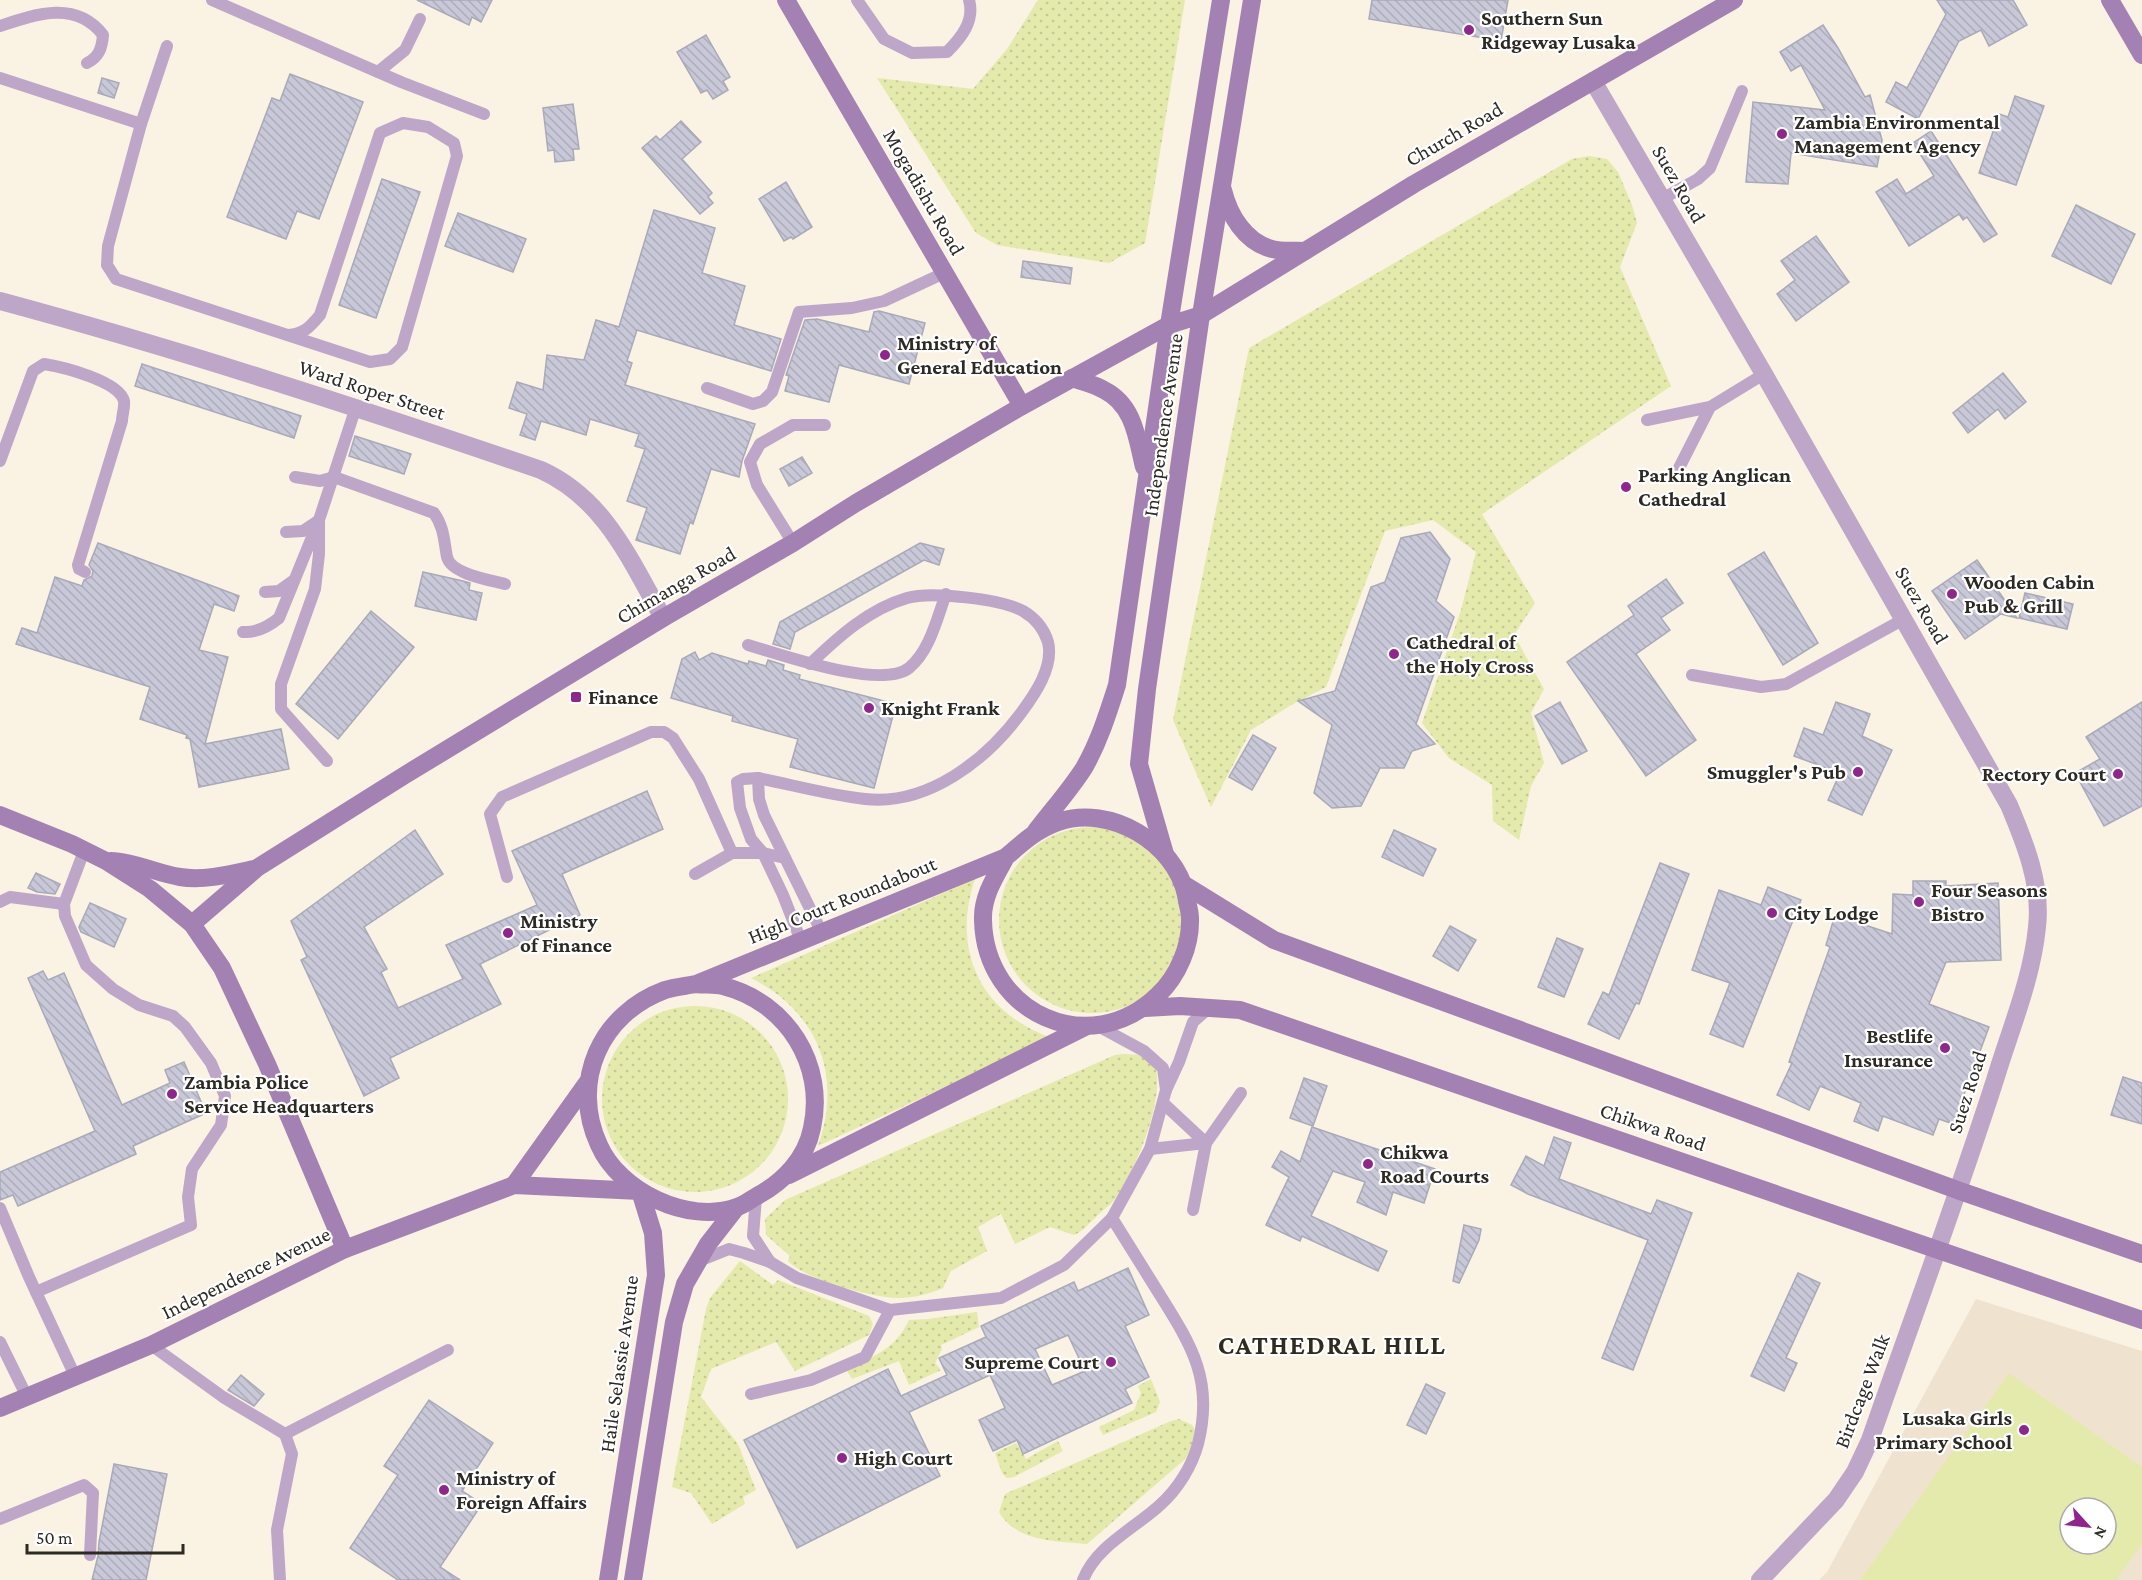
<svg xmlns="http://www.w3.org/2000/svg" width="2142" height="1580" viewBox="0 0 2142 1580" font-family="'Crimson Pro',serif">
<defs>
<pattern id="grass-dots" width="8" height="8" patternUnits="userSpaceOnUse" patternTransform="scale(1.5)"><rect width="8" height="8" fill="#e4eaab"/><path d="M2 2h.1M6 6h.1" fill="none" stroke="#c4c993" stroke-width="1.8" stroke-linecap="round"/></pattern>
<pattern id="building-back-hatch" width="6" height="6" patternUnits="userSpaceOnUse" patternTransform="scale(1.5)"><rect width="6" height="6" fill="#c8c8d9"/><path d="M-1 5l2 2M0 0l6 6M5-1l2 2" fill="none" stroke="#acacba"/></pattern>
</defs>
<rect width="100%" height="100%" fill="#faf2e2"/>
<path fill="#efe3d0" fill-rule="evenodd" d="M1976,1299L2142,1351V1580H1819L1827,1572ZM2070,1508H2106V1544H2070Z"/>
<g fill="url(#grass-dots)">
<polygon points="1038,0 1185,0 1145,243 1109,263 997,245 976,233 877,78 973,89 1007,49"/>
<polygon points="1589,156 1607,159 1618,172 1632,205 1637,223 1620,267 1671,386 1482,514 1535,603 1514,635 1544,689 1531,713 1544,763 1531,786 1519,840 1493,821 1492,785 1449,758 1422,723 1461,610 1476,552 1433,520 1385,531 1326,687 1293,704 1251,730 1211,807 1173,720 1249,348 1572,159"/>
<circle cx="1092" cy="920" r="93"/>
<path d="M975,879C951,950 980,1012 1051,1038L818,1146C843,1075 818,1012 751,978Z"/>
<circle cx="695" cy="1099" r="93"/>
<path d="M1123,1054L1141,1055L1155,1065C1166,1098 1135,1172 1115,1199C1110,1206 1101,1211 1095,1218C1087,1225 1083,1231 1074,1235L1050,1227L1015,1244L1001,1214L978,1227L987,1251L951,1271L943,1288C929,1294 914,1298 898,1298C871,1297 806,1280 788,1261L790,1256L766,1235L765,1219L785,1200L1115,1055Z"/>
<polygon points="740,1261 773,1285 778,1280 869,1316 873,1324 869,1335 795,1371 776,1342 711,1369 701,1397 738,1444 756,1490 743,1497 745,1504 712,1524 691,1493 672,1487 706,1309 710,1298"/>
<path d="M977,1312L979,1327L941,1345L942,1349L935,1363L941,1370L909,1385L899,1361L852,1379L846,1369C875,1355 894,1351 909,1320L928,1319Z"/>
<polygon points="1151,1379 1160,1402 1156,1412 1103,1435 1099,1427 1134,1410 1141,1393 1138,1386"/>
<path d="M1179,1419L1192,1425L1196,1431L1191,1454L1087,1544C1057,1541 1016,1542 999,1512L1005,1494L1171,1421Z"/>
<polygon points="1058,1441 1063,1451 1014,1477 1007,1478 1002,1473 995,1453 1016,1443 1026,1459"/>
</g>
<path fill="#e4eaab" fill-rule="evenodd" d="M2009,1373L2142,1467V1544L2116,1580H1860ZM2070,1508H2106V1544H2070Z"/>
<g fill="url(#building-back-hatch)" stroke="#a8a9b9" stroke-width="1.5" fill-rule="evenodd">
<polygon points="417,0 492,0 481,22 472,17 469,25"/>
<polygon points="1372,0 1508,0 1501,41 1369,19"/>
<polygon points="1937,0 2013,0 2027,25 1989,46 1981,30 1959,41 1918,119 1886,102 1896,82 1907,88 1946,14"/>
<polygon points="1823,25 1838,48 1865,97 1870,95 1882,140 1877,167 1791,153 1788,184 1746,182 1753,102 1825,110 1801,65 1791,71 1780,52"/>
<polygon points="706,35 730,77 723,81 728,90 713,99 707,90 701,93 677,52"/>
<polygon points="290,74 363,102 319,219 297,211 286,239 227,217 272,98 280,101"/>
<polygon points="102,78 119,83 114,98 98,93"/>
<polygon points="2015,96 2044,106 2016,185 1979,173 1999,114 2008,117"/>
<polygon points="573,104 579,149 573,149 574,160 555,162 554,150 548,151 543,108"/>
<polygon points="681,121 701,142 682,159 712,193 708,197 713,203 700,214 642,148 656,136 660,140"/>
<polygon points="1931,131 1997,234 1984,242 1967,217 1963,220 1959,214 1909,246 1876,192 1897,179 1906,194 1934,176 1913,143"/>
<polygon points="382,179 420,192 376,318 339,305"/>
<polygon points="786,182 812,227 793,239 791,237 784,241 759,199"/>
<polygon points="2076,205 2135,234 2111,284 2052,256"/>
<polygon points="654,210 715,228 702,273 745,286 734,325 781,339 771,371 637,330 627,361 632,363 625,385 755,424 742,461 739,477 711,469 693,524 690,522 680,554 636,540 647,508 627,501 645,449 635,446 639,434 590,419 586,435 541,421 535,440 520,435 527,414 509,408 517,382 543,390 547,355 584,360 596,320 619,327"/>
<polygon points="458,213 526,239 513,272 445,246"/>
<polygon points="1816,236 1849,282 1796,321 1777,294 1795,280 1781,261"/>
<polygon points="1023,261 1072,268 1070,284 1021,277"/>
<polygon points="879,311 925,323 909,384 839,365 829,402 785,391 789,376 786,375 805,320 817,319 869,332 874,312"/>
<polygon points="142,364 301,416 294,438 135,386"/>
<polygon points="2003,373 2026,402 2005,419 1998,409 1968,433 1953,413"/>
<polygon points="355,436 411,454 404,474 349,456"/>
<polygon points="802,457 812,473 789,486 780,469"/>
<polygon points="1430,532 1450,559 1436,601 1454,617 1416,724 1435,744 1412,751 1404,768 1380,768 1361,806 1332,808 1314,793 1332,725 1298,701 1335,691 1371,587 1385,582 1401,538"/>
<polygon points="98,543 239,596 234,611 214,604 199,650 228,657 205,744 281,729 289,769 199,787 190,739 186,738 187,735 140,719 150,687 16,644 22,628 37,633 55,577 82,586 84,580 92,576 93,571 89,565"/>
<polygon points="920,543 944,549 939,565 924,560 854,599 795,632 790,649 773,644 780,622"/>
<polygon points="1764,552 1818,643 1783,665 1728,574"/>
<polygon points="1977,560 2017,618 2001,614 1965,639 1932,591"/>
<polygon points="423,572 463,581 470,583 469,590 482,593 476,620 415,606"/>
<polygon points="1666,579 1683,603 1661,618 1670,630 1636,654 1696,740 1646,776 1567,662 1634,615 1628,606"/>
<polygon points="2025,593 2073,604 2067,629 2019,618"/>
<polygon points="371,611 414,647 338,739 296,704"/>
<polygon points="695,652 699,660 712,653 748,664 749,661 766,666 768,660 784,665 783,670 800,675 799,679 896,704 874,788 790,767 798,739 732,721 733,716 671,698 682,659"/>
<polygon points="1560,702 1587,751 1562,764 1535,716"/>
<polygon points="1836,702 1870,714 1862,736 1892,750 1862,815 1828,800 1840,773 1794,756 1804,728 1823,735"/>
<polygon points="2142,702 2142,806 2104,826 2075,773 2100,759 2086,737"/>
<polygon points="1253,735 1276,748 1252,790 1229,777"/>
<polygon points="647,791 663,829 562,874 580,915 480,964 501,1004 390,1058 399,1078 364,1096 301,960 307,957 291,921 415,830 443,874 364,927 387,969 381,972 398,1008 463,979 446,945 537,905 512,851"/>
<polygon points="1394,830 1436,849 1423,876 1382,857"/>
<polygon points="1660,863 1689,874 1639,1004 1636,1003 1619,1039 1588,1024 1603,992 1609,995"/>
<polygon points="36,873 60,884 55,894 37,892 28,888"/>
<polygon points="1913,881 1946,881 1946,886 1998,883 2001,960 1946,962 1929,1004 1989,1027 1953,1124 1939,1119 1933,1135 1883,1116 1878,1131 1854,1121 1861,1103 1820,1086 1809,1110 1777,1095 1792,1063 1789,1062 1830,947 1826,945 1835,915 1892,934 1893,894 1913,895"/>
<polygon points="1768,887 1801,900 1743,1047 1710,1034 1730,983 1692,970 1719,890 1761,905"/>
<polygon points="90,903 126,919 114,947 81,932 79,927"/>
<polygon points="1450,926 1476,940 1458,971 1433,956"/>
<polygon points="1557,938 1583,949 1564,997 1538,987"/>
<polygon points="43,971 48,980 64,973 122,1105 170,1083 165,1070 184,1062 206,1113 133,1146 136,1154 18,1206 13,1195 0,1200 0,1172 95,1131 28,978"/>
<polygon points="2123,1077 2142,1083 2142,1124 2111,1115"/>
<polygon points="1304,1078 1327,1086 1313,1126 1290,1118"/>
<polygon points="1312,1127 1435,1169 1424,1203 1393,1192 1386,1215 1357,1202 1365,1182 1333,1171 1311,1216 1387,1251 1378,1271 1302,1236 1300,1241 1266,1225 1289,1177 1272,1167 1281,1151 1300,1162"/>
<polygon points="1554,1137 1571,1143 1559,1179 1651,1214 1657,1200 1692,1213 1633,1370 1602,1358 1648,1240 1528,1194 1511,1185 1526,1156 1544,1166"/>
<polygon points="1464,1225 1481,1229 1479,1240 1459,1283 1453,1281"/>
<path d="M1128,1268L1149,1315L1125,1326L1149,1377L1125,1389L1132,1403L1023,1454L1017,1440L993,1451L979,1420L1005,1408L990,1375L909,1412L940,1476L797,1548L744,1440L888,1369L901,1396L947,1375L939,1358L986,1337L981,1326L1074,1282L1078,1291ZM1068,1335L1085,1371L1052,1385L1035,1349Z"/>
<polygon points="1798,1273 1820,1283 1786,1358 1797,1363 1784,1391 1751,1376"/>
<polygon points="241,1375 264,1394 254,1406 228,1390"/>
<polygon points="1426,1384 1445,1393 1426,1434 1407,1425"/>
<polygon points="429,1400 493,1443 462,1491 482,1504 440,1567 460,1580 398,1580 350,1548 398,1475 384,1466"/>
<polygon points="114,1464 167,1474 146,1580 92,1580 98,1556 99,1542"/>
</g>
<g fill="none" stroke-linecap="round" stroke-linejoin="round">
<g stroke="#bea6c9" stroke-width="12">
<polyline points="212,0 401,82 484,114"/>
<path d="M857,0L884,39L912,53L947,52C961,38 975,21 969,0"/>
<path d="M0,26C36,14 76,0 103,35C102,48 99,57 87,63"/>
<path d="M167,46L141,124L108,246L107,265L116,279L370,362L390,359L402,347L457,156L454,143L428,127L403,123L380,133L320,315C310,327 304,334 288,335"/>
<polyline points="378,72 405,50 420,19"/>
<polyline points="0,78 141,124"/>
<polyline points="1662,199 1698,179 1710,168 1742,91"/>
<polyline points="707,388 753,404 763,401 772,392 799,312 852,308 884,301 944,273"/>
<polyline points="1647,420 1710,407"/>
<path d="M0,461L33,371L44,364C63,367 119,381 124,401C125,407 122,415 122,421L78,565L79,569L85,572"/>
<polyline points="1678,470 1710,407 1764,374"/>
<path d="M295,477L320,481L334,477L434,513C444,527 444,541 447,557C451,574 490,580 505,584"/>
<polyline points="319,520 319,554 315,589 281,684 281,709 327,761"/>
<polyline points="286,532 303,531 318,521"/>
<polyline points="793,543 757,485 750,462 760,444 793,425 825,425"/>
<polyline points="265,592 279,591 293,581"/>
<path d="M243,632C257,633 268,627 279,618L319,520L356,407"/>
<path d="M748,645C782,655 881,690 909,668C930,651 937,618 946,594"/>
<polyline points="1692,675 1761,687 1786,684 1904,619"/>
<polyline points="758,778 759,799 764,815 822,933"/>
<polyline points="695,874 732,853 763,853 785,858"/>
<polyline points="507,877 490,814 502,797 651,732 664,732 673,738 699,779 732,853"/>
<polyline points="0,902 10,897 64,904"/>
<path d="M801,941L783,895L763,853L751,839L740,808L737,782L743,779L758,778C793,785 829,795 865,799C928,806 986,760 1021,713C1035,694 1054,667 1048,642C1044,629 1035,618 1023,611C1001,599 931,591 907,598C869,609 838,637 810,664"/>
<polyline points="1098,1026 1144,1051 1163,1068 1166,1090"/>
<polyline points="1150,1149 1206,1143 1163,1103"/>
<polyline points="756,1197 753,1236 770,1262"/>
<polyline points="0,1208 29,1277 75,1376"/>
<polyline points="1193,1210 1206,1143 1241,1093"/>
<polyline points="699,1261 729,1249 744,1253 770,1262 797,1278 890,1310 1001,1298 1064,1265 1112,1218 1150,1149 1166,1090 1179,1062 1193,1022 1210,1007"/>
<polyline points="36,1292 191,1225 188,1197 192,1169 221,1125 225,1096 211,1063 185,1027 173,1016 139,1005 113,989 86,965 65,916 64,904 84,851"/>
<polyline points="0,1342 27,1397"/>
<polyline points="151,1345 223,1397 285,1434 292,1454 277,1530 280,1580"/>
<polyline points="751,1394 811,1380 865,1357 890,1310"/>
<polyline points="285,1434 448,1350"/>
<polyline points="0,1519 84,1485 93,1493 90,1555"/>
<path d="M1083,1580C1096,1546 1134,1529 1160,1505C1178,1489 1192,1466 1198,1444C1214,1381 1192,1346 1160,1295C1144,1269 1128,1244 1112,1218"/>
</g>
<g stroke="#bea6c9" stroke-width="18">
<path d="M1593,81L1764,374L2009,805C2025,843 2042,885 2037,927C2032,979 2010,1030 1995,1080C1956,1201 1912,1320 1870,1440L1855,1472L1836,1500L1760,1580"/>
<path d="M0,301C182,350 362,409 541,470C605,499 630,560 663,618"/>
</g>
<g stroke="#a481b3" stroke-width="18">
<polyline points="786,0 1022,406"/>
<polyline points="2110,0 2142,55"/>
<path d="M1223,190C1229,215 1245,242 1272,249C1282,252 1295,250 1305,251"/>
<path d="M1072,378C1083,382 1094,384 1104,390C1134,405 1137,438 1144,467"/>
<polyline points="0,815 72,844 106,861 150,889 192,924 222,968 267,1064 345,1249"/>
<path d="M1036,831C1052,810 1070,790 1084,768C1099,742 1108,713 1117,685L1169,325L1221,0"/>
<polyline points="1165,854 1139,764 1147,689 1201,315 1252,0"/>
<path d="M111,861C135,862 156,873 180,877C204,881 231,874 254,869"/>
<polyline points="1183,884 1274,940 1960,1191 2142,1254"/>
<polyline points="192,924 257,868 405,775 663,618 793,543 856,503 1022,406 1169,325 1201,315 1414,184 1734,0"/>
<path d="M696,984C705,985 715,984 723,986C787,1002 826,1065 812,1128C806,1159 783,1182 757,1196C750,1200 744,1205 737,1207C688,1225 619,1191 599,1145C570,1082 600,1014 665,990C674,987 686,986 696,984L1006,857C1023,842 1036,830 1058,822C1110,804 1175,843 1186,895C1187,903 1190,911 1190,918C1191,946 1178,976 1158,995C1090,1061 985,1014 983,920C982,897 995,877 1006,857"/>
<polyline points="1145,1008 1180,1006 1240,1010 2142,1320"/>
<polyline points="789,1175 1085,1027"/>
<polyline points="514,1185 587,1083"/>
<polyline points="0,1408 151,1345 345,1249 514,1185 640,1191"/>
<polyline points="608,1580 656,1275 653,1233 640,1191"/>
<polyline points="633,1580 674,1322 685,1284 708,1244 736,1208"/>
</g>
</g>
<g fill="#8e268b" stroke="#fff" stroke-width="2">
<circle cx="1469" cy="30" r="6"/>
<circle cx="1782" cy="134" r="6"/>
<circle cx="885" cy="355" r="6"/>
<circle cx="1626" cy="487" r="6"/>
<circle cx="1952" cy="594" r="6"/>
<circle cx="1394" cy="654" r="6"/>
<rect x="570" y="691" width="12" height="12" rx="3"/>
<circle cx="869" cy="708" r="6"/>
<circle cx="1858" cy="772" r="6"/>
<circle cx="2118" cy="774" r="6"/>
<circle cx="1919" cy="902" r="6"/>
<circle cx="1772" cy="913" r="6"/>
<circle cx="508" cy="933" r="6"/>
<circle cx="1945" cy="1048" r="6"/>
<circle cx="172" cy="1094" r="6"/>
<circle cx="1368" cy="1164" r="6"/>
<circle cx="1111" cy="1362" r="6"/>
<circle cx="2024" cy="1430" r="6"/>
<circle cx="842" cy="1458" r="6"/>
<circle cx="444" cy="1490" r="6"/>
</g>
<g text-anchor="middle" stroke-width="4.5" stroke-linejoin="round" paint-order="stroke">
<g font-size="21" font-weight="bold" fill="#2d2a24" stroke="#fff" text-anchor="start">
<text x="1481" y="25">Southern Sun<tspan x="1481" dy="24">Ridgeway Lusaka</tspan></text>
<text x="1794" y="129">Zambia Environmental<tspan x="1794" dy="24">Management Agency</tspan></text>
<text x="897" y="350">Ministry of<tspan x="897" dy="24">General Education</tspan></text>
<text x="1638" y="482">Parking Anglican<tspan x="1638" dy="24">Cathedral</tspan></text>
<text x="1964" y="589">Wooden Cabin<tspan x="1964" dy="24">Pub &amp; Grill</tspan></text>
<text x="1406" y="649">Cathedral of<tspan x="1406" dy="24">the Holy Cross</tspan></text>
<text x="588" y="704">Finance</text>
<text x="881" y="715">Knight Frank</text>
<text x="1846" y="779" text-anchor="end">Smuggler's Pub</text>
<text x="2106" y="781" text-anchor="end">Rectory Court</text>
<text x="1931" y="897">Four Seasons<tspan x="1931" dy="24">Bistro</tspan></text>
<text x="1784" y="920">City Lodge</text>
<text x="520" y="928">Ministry<tspan x="520" dy="24">of Finance</tspan></text>
<text x="1933" y="1043" text-anchor="end">Bestlife<tspan x="1933" dy="24">Insurance</tspan></text>
<text x="184" y="1089">Zambia Police<tspan x="184" dy="24">Service Headquarters</tspan></text>
<text x="1380" y="1159">Chikwa<tspan x="1380" dy="24">Road Courts</tspan></text>
<text x="1099" y="1369" text-anchor="end">Supreme Court</text>
<text x="2012" y="1425" text-anchor="end">Lusaka Girls<tspan x="2012" dy="24">Primary School</tspan></text>
<text x="854" y="1465">High Court</text>
<text x="456" y="1485">Ministry of<tspan x="456" dy="24">Foreign Affairs</tspan></text>
</g>
<g font-size="21" fill="#2d2a24" stroke="#fff">
<text transform="translate(1454 134) rotate(-30)" y="7">Church Road</text>
<text transform="translate(1679 184) rotate(60)" y="7">Suez Road</text>
<text transform="translate(924 192) rotate(60)" y="7">Mogadishu Road</text>
<text transform="translate(372 390) rotate(18)" y="7">Ward Roper Street</text>
<text transform="translate(1163 425) rotate(-82)" y="7">Independence Avenue</text>
<text transform="translate(676 585) rotate(-30)" y="7">Chimanga Road</text>
<text transform="translate(1922 605) rotate(60)" y="7">Suez Road</text>
<text transform="translate(842 900) rotate(-22)" y="7">High Court Roundabout</text>
<text transform="translate(1967 1092) rotate(-72)" y="7">Suez Road</text>
<text transform="translate(1653 1127) rotate(19)" y="7">Chikwa Road</text>
<text transform="translate(246 1273) rotate(-26)" y="7">Independence Avenue</text>
<text transform="translate(619 1364) rotate(-82)" y="7">Haile Selassie Avenue</text>
<text transform="translate(1862 1391) rotate(-69)" y="7">Birdcage Walk</text>
</g>
<g font-size="27" font-weight="bold" letter-spacing="1.5" fill="#312b1f" stroke="#fff">
<text x="1332" y="1354">CATHEDRAL HILL</text>
</g>
</g>
<g transform="translate(2088 1526) rotate(117)"><circle r="28" fill="#ffffff" stroke="#abaaa7" stroke-width="1.5"/>
<path d="M0-4.5L10 22L0 15L-10 22Z" fill="#8e268b"/>
<text y="-9" font-size="16" font-weight="bold" text-anchor="middle" fill="#2d2a24">N</text>
</g>
<path d="M27 1544v9h156v-9" fill="none" stroke="#2d2a24" stroke-width="3"/>
<text x="36" y="1544" font-size="18" fill="#2d2a24" stroke="#ffffff" stroke-width="4.5" paint-order="stroke">50 m</text>
</svg>
